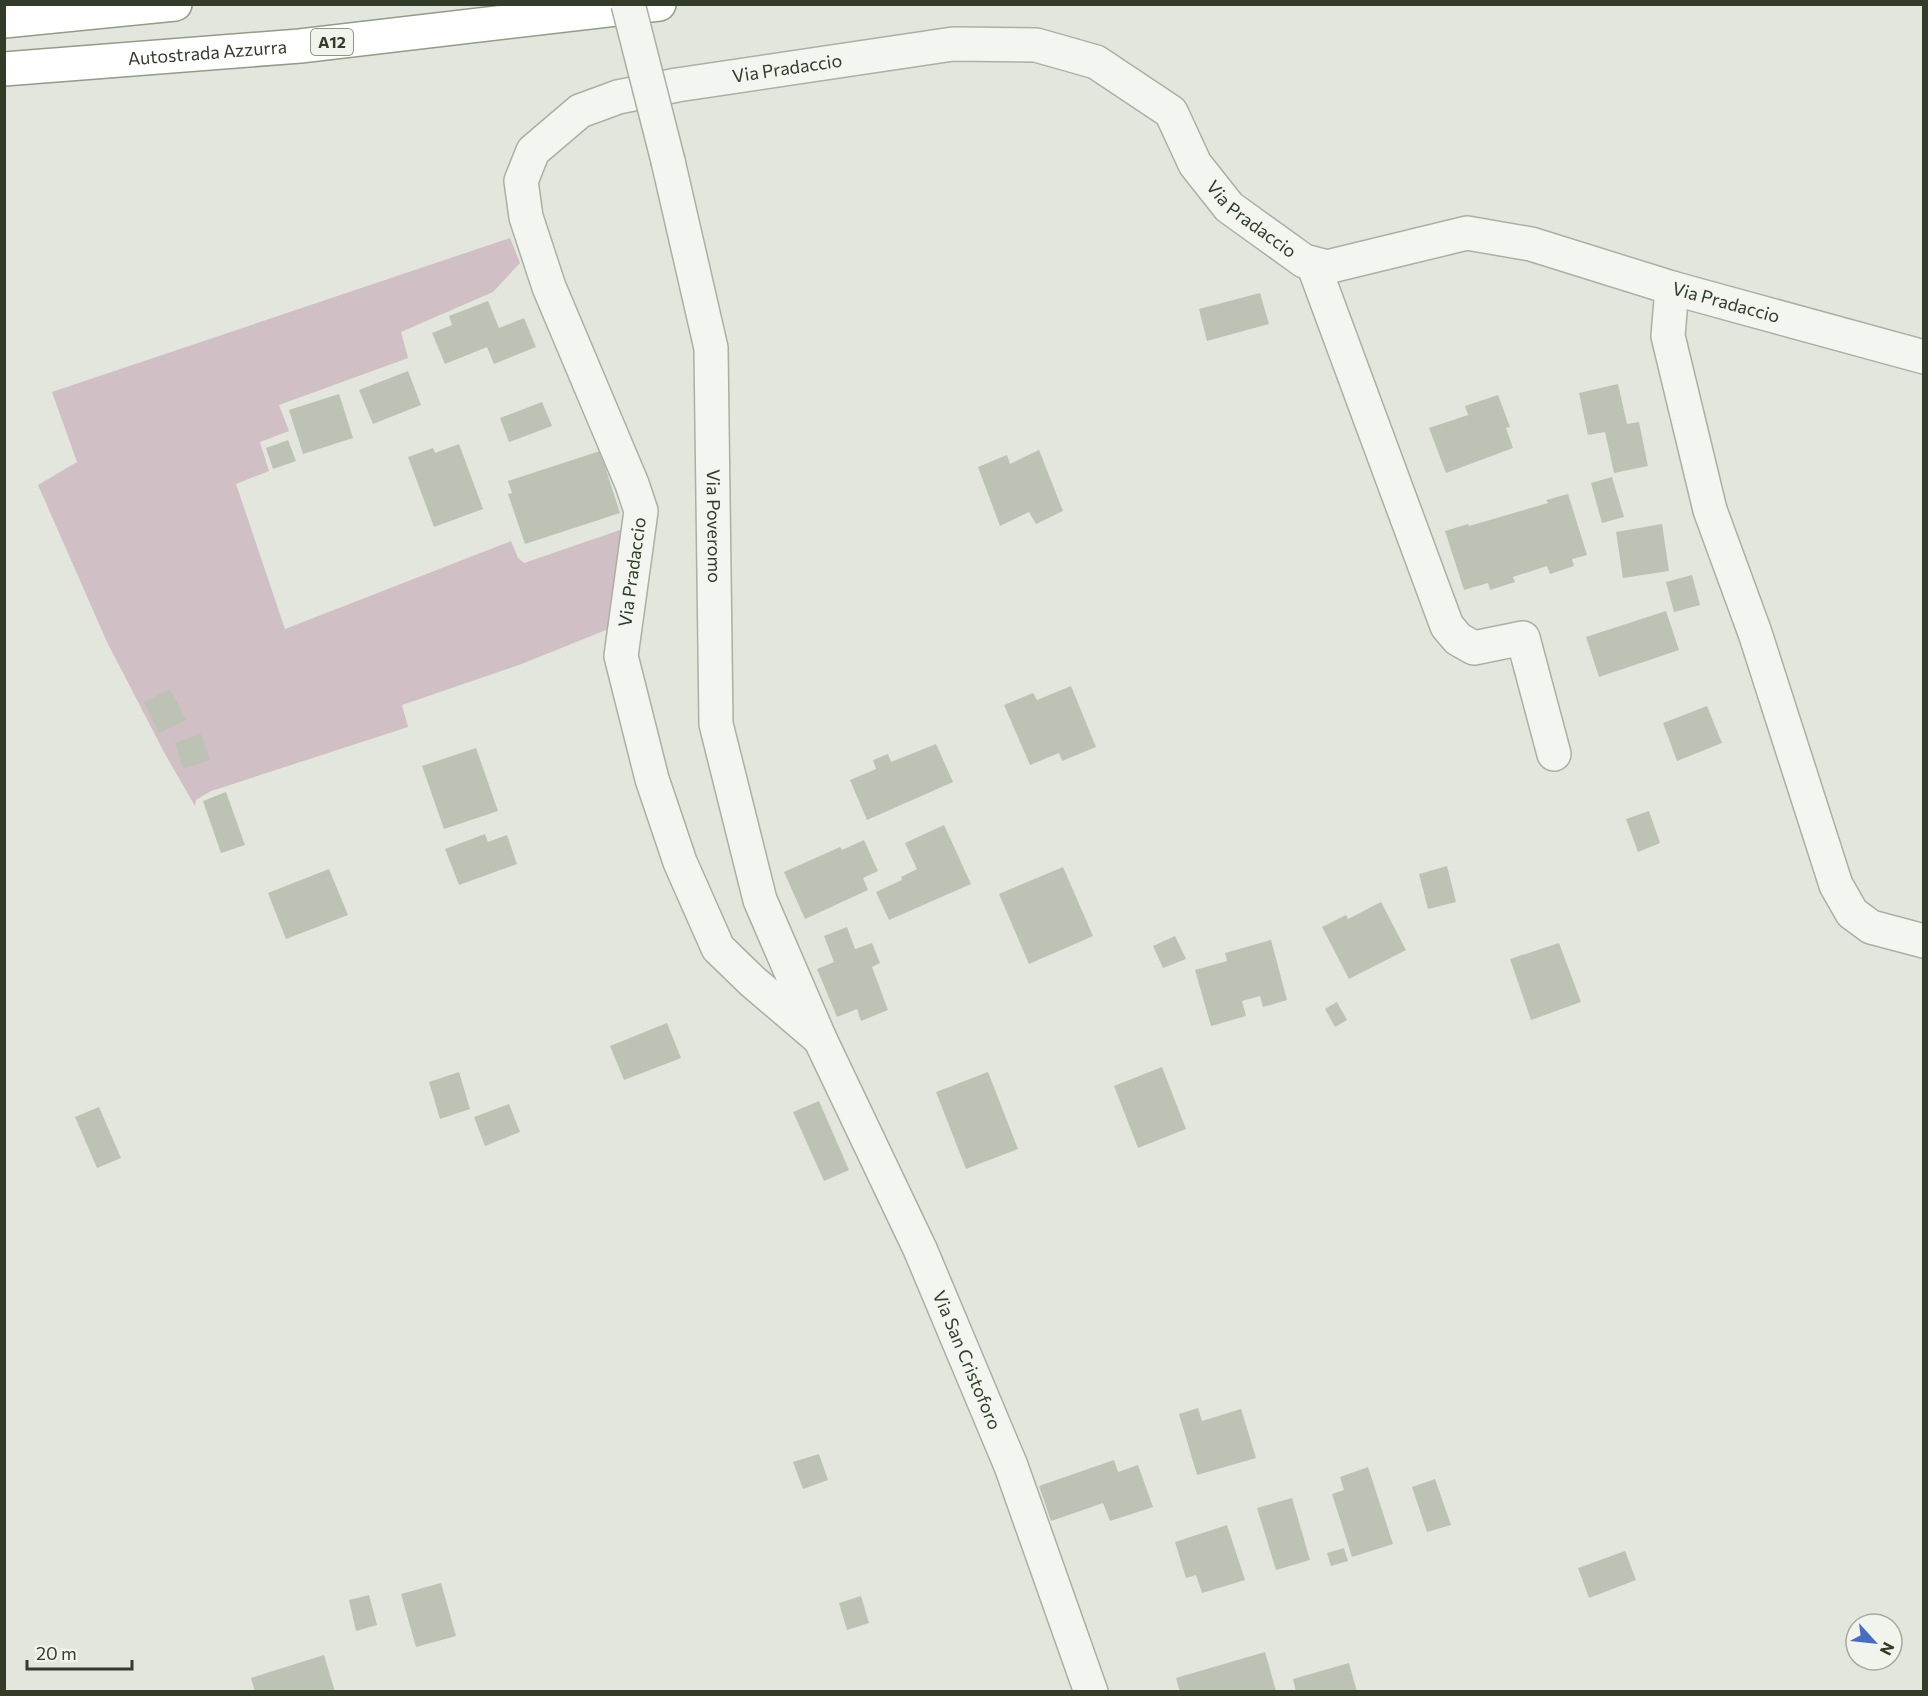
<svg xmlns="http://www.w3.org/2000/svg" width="1928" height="1696" viewBox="0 0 1928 1696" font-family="Commissioner,sans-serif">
<rect width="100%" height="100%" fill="#e2e6dd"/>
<polygon fill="#d0bfc5" points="510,238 520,263 493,292 401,332 408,358 279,405 289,431 260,442 269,471 236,484 285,629 511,541 518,558 524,563 623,529 611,628 519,665 402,705 408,727 211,791 196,800 195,806 165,754 107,642 38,485 77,462 52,392"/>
<g fill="#bcc3b5">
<polygon points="1260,293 1269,324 1207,341 1199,309"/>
<polygon points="488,301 499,328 524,318 536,347 494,364 487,347 445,364 432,333 452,325 449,316"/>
<polygon points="408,371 421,405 373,424 359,390"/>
<polygon points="1618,384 1627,424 1639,422 1648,466 1614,473 1605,432 1588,435 1579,393"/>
<polygon points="339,394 353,438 303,454 289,410"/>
<polygon points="1498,395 1510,427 1506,428 1513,448 1446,473 1429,428 1468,415 1465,406"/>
<polygon points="542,402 552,426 509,442 500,418"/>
<polygon points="288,440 296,461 273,469 266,448"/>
<polygon points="459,444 483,509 434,527 408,457 433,448 435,453"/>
<polygon points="1039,450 1063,511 1036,524 1029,512 1000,526 978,467 1007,455 1010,464"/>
<polygon points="600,451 620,513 525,544 508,494 512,493 508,481"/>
<polygon points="1612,477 1624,517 1602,523 1591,483"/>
<polygon points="1568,494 1587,555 1572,559 1574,566 1550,574 1547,566 1513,577 1515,582 1490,590 1488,583 1464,590 1445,531 1468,524 1469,526 1548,503 1546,500"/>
<polygon points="1662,524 1669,571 1623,578 1616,532"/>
<polygon points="1692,575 1700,605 1674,612 1666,582"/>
<polygon points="1666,611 1679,650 1599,677 1586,637"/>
<polygon points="1071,686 1096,747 1062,761 1059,753 1030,765 1004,705 1033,693 1037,700"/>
<polygon points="170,689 186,720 159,733 144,702"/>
<polygon points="1707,706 1722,743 1677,761 1663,723"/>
<polygon points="201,734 210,760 183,769 175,743"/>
<polygon points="936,744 953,782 867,820 850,780 876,769 873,760 888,754 891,762"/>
<polygon points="476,748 498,811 444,829 422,766"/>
<polygon points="226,792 245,845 221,853 203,801"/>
<polygon points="1649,811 1660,843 1638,852 1626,819"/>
<polygon points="944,825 971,884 889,920 876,892 902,880 901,877 917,869 905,843"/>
<polygon points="485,834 488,842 507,835 517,864 459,885 445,849"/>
<polygon points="864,840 878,871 863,878 868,890 805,919 784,872 840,847 842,850"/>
<polygon points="1447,866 1456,902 1428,909 1419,874"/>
<polygon points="1063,867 1093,936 1029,964 999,894"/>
<polygon points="329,869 348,915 286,939 268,893"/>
<polygon points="1381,902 1406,950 1349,979 1322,927 1346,915 1348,919"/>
<polygon points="847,927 855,949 872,943 880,963 872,967 888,1010 861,1021 857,1009 837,1017 817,969 834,962 824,936"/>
<polygon points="1175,936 1186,959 1163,968 1153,946"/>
<polygon points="1271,940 1287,1000 1263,1007 1260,996 1242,1001 1246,1016 1211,1026 1195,970 1227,961 1225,953"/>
<polygon points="1559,943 1581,1002 1531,1020 1510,959"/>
<polygon points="1337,1002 1347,1020 1335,1027 1325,1009"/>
<polygon points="667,1023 681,1058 624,1080 610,1046"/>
<polygon points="1162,1067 1186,1129 1138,1148 1114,1086"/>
<polygon points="459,1072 470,1109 440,1119 429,1082"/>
<polygon points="988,1072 1018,1149 966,1169 936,1092"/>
<polygon points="819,1101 849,1170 824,1181 793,1112"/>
<polygon points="509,1104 520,1132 485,1146 474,1117"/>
<polygon points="99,1107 121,1158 97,1168 75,1117"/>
<polygon points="1198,1408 1202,1421 1241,1409 1256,1458 1197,1475 1179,1414"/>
<polygon points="819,1454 828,1480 803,1489 793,1462"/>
<polygon points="1114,1460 1118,1472 1138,1465 1153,1507 1110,1521 1103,1503 1051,1521 1039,1486"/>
<polygon points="1368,1467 1393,1544 1352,1557 1332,1494 1344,1490 1340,1477"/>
<polygon points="1435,1479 1451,1525 1427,1532 1412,1487"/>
<polygon points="1292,1498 1310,1560 1276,1570 1257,1508"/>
<polygon points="1227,1525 1245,1580 1202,1593 1196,1575 1186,1578 1175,1542"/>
<polygon points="1344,1548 1348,1561 1331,1566 1327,1553"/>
<polygon points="1625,1551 1636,1580 1589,1598 1578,1568"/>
<polygon points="441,1583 456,1636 416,1647 401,1594"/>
<polygon points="369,1595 377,1625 356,1631 349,1600"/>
<polygon points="861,1596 869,1623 847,1630 839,1603"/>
<polygon points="1265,1652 1276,1691 1180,1692 1176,1678"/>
<polygon points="324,1655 335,1692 255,1692 251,1678"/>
<polygon points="1349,1663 1357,1692 1296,1692 1293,1679"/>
</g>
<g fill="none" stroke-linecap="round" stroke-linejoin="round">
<g stroke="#aab0a3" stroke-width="36">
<g id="minor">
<path id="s1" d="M668,161L711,348L716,724L760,900L820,1039L920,1249L1011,1466L1091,1692"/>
<polyline points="1313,264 1447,626 1458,639 1474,648 1523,638 1554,754"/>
<polyline points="1672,288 1668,336 1710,510 1755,633 1836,885 1852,913 1871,927 1924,941"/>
<path id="s2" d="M820,1039L752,981L718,948L680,862L652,779L621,656L641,511L632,484L549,287L526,217L521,181L533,151L580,111L618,97L677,85L953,44L1036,45L1096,62L1171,112L1195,164L1229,207L1304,261L1327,267L1467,233L1531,244L1672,288L1924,357"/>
</g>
</g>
<g stroke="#919c86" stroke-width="36">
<g id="highway">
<polyline points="4,21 175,4"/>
<path id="s3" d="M4,69L300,46L659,4"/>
</g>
</g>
<use href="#minor" stroke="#f2f5f0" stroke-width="33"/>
<use href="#highway" stroke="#fff" stroke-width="33"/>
<g stroke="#aab0a3" stroke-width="36" stroke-linecap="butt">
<polyline id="minor-bridge" points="628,4 668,161"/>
</g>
<use href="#minor-bridge" stroke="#f2f5f0" stroke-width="33"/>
</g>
<g text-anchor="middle" stroke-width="6" stroke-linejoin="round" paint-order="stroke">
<rect fill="#f1f4ec" stroke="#6b7363" stroke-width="1.5" x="311" y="29" width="42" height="26" rx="4.5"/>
<g font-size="16" font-weight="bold" fill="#323c28">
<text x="332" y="48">A12</text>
</g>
<g font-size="18" fill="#323c28" stroke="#f1f4ec">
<text dy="6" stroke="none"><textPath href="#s3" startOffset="204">Autostrada Azzurra</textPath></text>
<text dy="6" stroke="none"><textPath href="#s2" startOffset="1250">Via Pradaccio</textPath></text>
<text dy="6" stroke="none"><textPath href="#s2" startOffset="1790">Via Pradaccio</textPath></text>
<text dy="6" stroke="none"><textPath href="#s2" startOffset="2294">Via Pradaccio</textPath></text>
<text dy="6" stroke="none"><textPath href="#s1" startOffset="370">Via Poveromo</textPath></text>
<text dy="6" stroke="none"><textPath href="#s2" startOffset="530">Via Pradaccio</textPath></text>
<text dy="6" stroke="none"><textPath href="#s1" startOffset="1254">Via San Cristoforo</textPath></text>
</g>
</g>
<rect width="1928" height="1696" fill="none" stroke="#323c28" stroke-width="12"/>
<g transform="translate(1874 1642) rotate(117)"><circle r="28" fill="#f1f4ec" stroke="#a5aa9e" stroke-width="1.5"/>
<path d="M0-4.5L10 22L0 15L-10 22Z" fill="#476cc6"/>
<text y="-9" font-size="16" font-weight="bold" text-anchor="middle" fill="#323c28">N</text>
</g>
<path d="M27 1660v9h105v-9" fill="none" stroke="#323c28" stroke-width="3"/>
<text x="36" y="1660" font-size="18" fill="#323c28" stroke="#f1f4ec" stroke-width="4.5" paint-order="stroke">20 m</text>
</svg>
